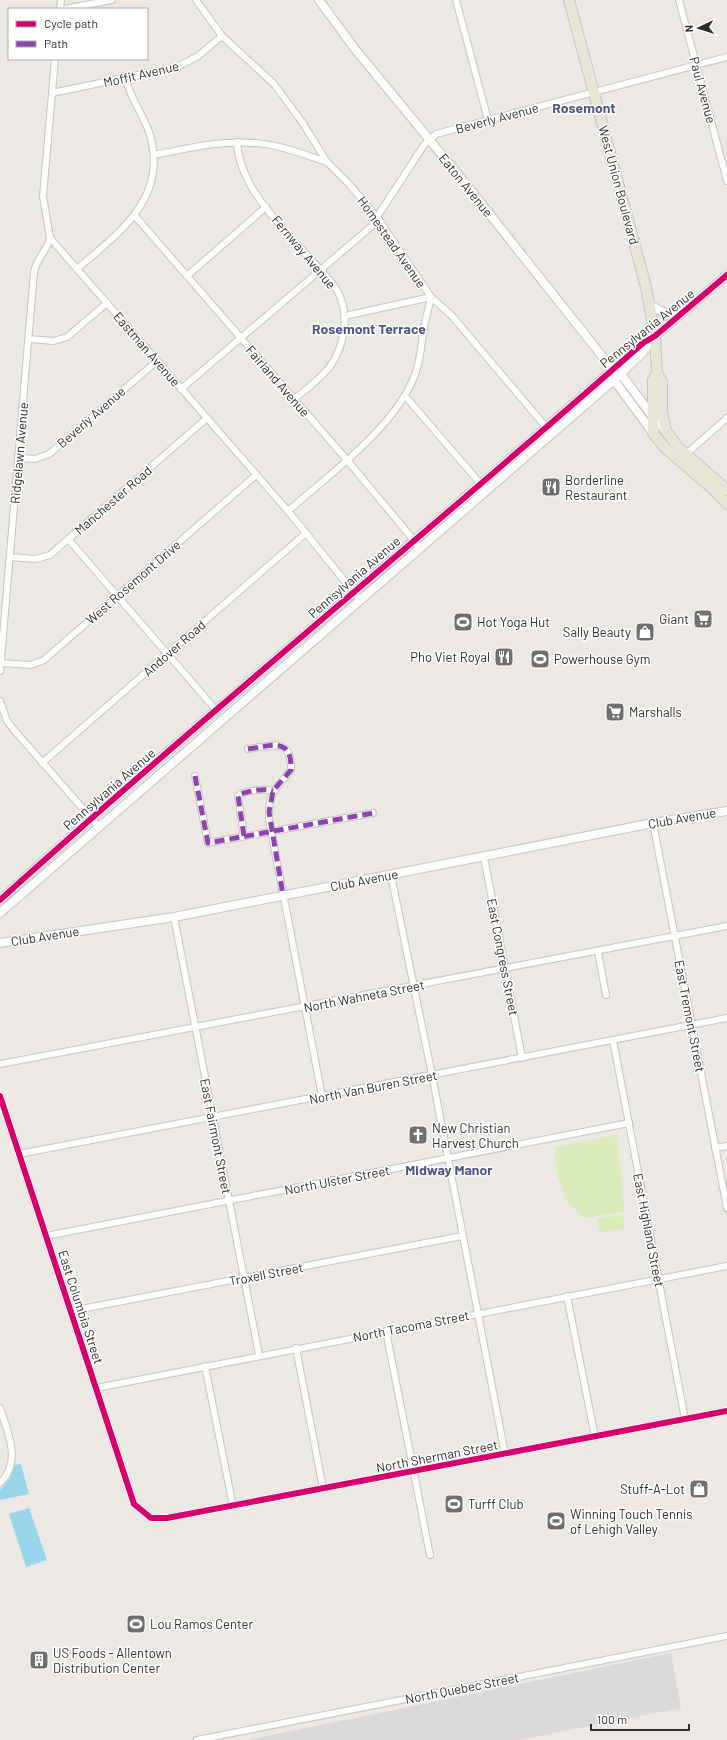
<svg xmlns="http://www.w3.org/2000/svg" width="727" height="1740" viewBox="0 0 727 1740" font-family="Barlow,sans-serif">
<rect width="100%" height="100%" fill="#ece8e4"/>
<polygon fill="#dcd9db" points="671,1653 681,1708 519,1740 248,1740"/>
<g fill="#d9eabb">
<polygon points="617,1135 625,1212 583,1218 566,1200 556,1170 555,1147"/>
<polygon points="623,1215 625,1229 599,1233 597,1219"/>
</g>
<g fill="#99d6ec">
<polygon points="21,1464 29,1494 0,1500 0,1490 10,1478 15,1465"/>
<polygon points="29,1508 47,1560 26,1567 9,1514"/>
</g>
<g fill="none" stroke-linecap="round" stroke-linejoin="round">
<g stroke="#c5c4c5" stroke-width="8">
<g id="minor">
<polyline points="196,0 222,36 274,84 302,122 327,162 350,185 379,220 431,297 452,316 546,427"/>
<polyline points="456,0 488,120"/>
<polyline points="679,0 727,181"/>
<polyline points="60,9 61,0"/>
<polyline points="64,9 112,0"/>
<polyline points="55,59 43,196 50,238 288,511 360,600"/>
<polyline points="52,93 177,67 198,56 222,36"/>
<path d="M237,142C239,189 285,229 314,263C323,273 333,282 339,294C350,318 344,348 328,369C318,380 306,390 294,399"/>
<path d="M154,155C186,149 220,140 253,143C278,144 303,154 327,162"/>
<polyline points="135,216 347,460 417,544"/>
<polyline points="377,217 424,145 436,134 727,57"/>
<path d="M77,269C120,232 170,197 149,132C142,113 130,98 126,79"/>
<polyline points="187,276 266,207"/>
<polyline points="29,339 54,341 67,337 107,303"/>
<polyline points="181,389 379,220"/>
<polyline points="405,396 486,490"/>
<polyline points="686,454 727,418"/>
<polyline points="19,458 35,459 49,454 157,361"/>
<path d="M288,511C329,475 394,428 414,377C421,361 421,344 424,327C426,317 429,307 431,297L345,316"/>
<polyline points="68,539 216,710"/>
<polyline points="10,557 36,559 50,555 207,418"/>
<polyline points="1,663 31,665 44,660 256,475"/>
<path d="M0,671L34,272C37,257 47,251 50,238"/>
<polyline points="0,701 7,721 14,730 99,827"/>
<path d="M248,749C271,746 292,736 291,770C275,791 268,790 269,820L322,1096"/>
<polyline points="42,763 306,533"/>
<polyline points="195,776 208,843 373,813"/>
<polyline points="653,823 727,1208"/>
<path d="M244,836L238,796L240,794C251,791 262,788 273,791"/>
<polyline points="484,857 522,1058"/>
<polyline points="391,875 432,1075 505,1454"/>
<polyline points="174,917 259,1355"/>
<polyline points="598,952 606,995"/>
<polyline points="613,1040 685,1419"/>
<polyline points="0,1064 727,926"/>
<polyline points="0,1096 134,1504 151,1518 167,1518 727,1411"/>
<polyline points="715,1148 727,1146"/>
<polyline points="19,1154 727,1018"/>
<polyline points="46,1236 629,1123"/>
<polyline points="567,1296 595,1437"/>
<polyline points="71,1311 462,1236"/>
<polyline points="386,1331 430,1555"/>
<polyline points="296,1348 323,1488"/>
<polyline points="205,1366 233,1506"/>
<polyline points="96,1388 727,1266"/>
<path d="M0,1408C8,1432 22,1462 0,1483"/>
<polyline points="197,1740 727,1636"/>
</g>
</g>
<g stroke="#c5c4c5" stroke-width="10">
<g id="tertiary">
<polyline points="319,0 355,49 461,178 613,370 621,374 653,417 666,431"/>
<path d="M649,304C660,312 669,315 682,313"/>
<polyline points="613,375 614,380 653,433"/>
<path d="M0,900C210,710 430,531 643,343L655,336L727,275"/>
<polyline points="0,913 614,380 644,351 652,340"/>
<polyline points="0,943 174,917 653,823 727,811"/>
</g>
</g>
<g stroke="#c6c5c4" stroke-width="12">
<g id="primary">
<polyline points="569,0 646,287 655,336 657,373 662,382 662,412 666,431 677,446 727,490"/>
<polyline points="657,373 653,380 653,433 665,448 714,490 727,504"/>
</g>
</g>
<use href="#minor" stroke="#fcfcfb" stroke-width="6"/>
<use href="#tertiary" stroke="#fcfcfb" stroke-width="8"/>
<use href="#primary" stroke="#e8e4d6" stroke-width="10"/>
<g stroke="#8e44ad" stroke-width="5" stroke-dasharray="10 5" stroke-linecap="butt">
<path d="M248,749C271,746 292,736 291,770L273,791L269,812L283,895"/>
<polyline points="195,776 208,843 373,813"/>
<path d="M244,836L238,796L240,794C251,791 262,788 273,791"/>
</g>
<g stroke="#fff" stroke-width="8">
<g id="cycleway">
<path d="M0,900C210,710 430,531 643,343L655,336L727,275"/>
<polyline points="0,1096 134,1504 151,1518 167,1518 727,1411"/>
</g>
</g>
<use href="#cycleway" stroke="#d6006c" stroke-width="6"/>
</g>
<defs>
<g id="restaurant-square" transform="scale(1)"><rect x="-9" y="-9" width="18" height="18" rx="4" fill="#706f6e" stroke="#fff"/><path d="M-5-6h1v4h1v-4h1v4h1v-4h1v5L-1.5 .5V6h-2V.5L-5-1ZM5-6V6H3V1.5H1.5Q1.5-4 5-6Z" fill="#fff"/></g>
<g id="supermarket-square" transform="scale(1)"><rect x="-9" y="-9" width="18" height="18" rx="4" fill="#706f6e" stroke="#fff"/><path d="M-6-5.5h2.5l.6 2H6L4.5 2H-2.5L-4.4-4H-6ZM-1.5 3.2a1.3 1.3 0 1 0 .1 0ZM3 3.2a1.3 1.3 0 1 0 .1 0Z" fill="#fff"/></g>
<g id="stadium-square" transform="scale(1)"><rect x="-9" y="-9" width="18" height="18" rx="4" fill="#706f6e" stroke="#fff"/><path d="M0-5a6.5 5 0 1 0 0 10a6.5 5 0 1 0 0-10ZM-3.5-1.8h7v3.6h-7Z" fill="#fff"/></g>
<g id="shop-square" transform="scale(1)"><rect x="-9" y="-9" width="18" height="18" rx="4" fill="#706f6e" stroke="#fff"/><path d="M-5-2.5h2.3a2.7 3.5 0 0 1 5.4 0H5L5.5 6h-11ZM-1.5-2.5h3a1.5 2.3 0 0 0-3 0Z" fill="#fff"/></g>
<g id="church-square" transform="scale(1)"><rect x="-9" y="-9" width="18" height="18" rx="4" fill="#706f6e" stroke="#fff"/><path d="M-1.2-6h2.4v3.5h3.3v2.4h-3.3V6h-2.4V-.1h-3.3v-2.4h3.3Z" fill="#fff"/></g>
<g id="building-square" transform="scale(1)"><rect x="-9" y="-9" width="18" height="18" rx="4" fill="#706f6e" stroke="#fff"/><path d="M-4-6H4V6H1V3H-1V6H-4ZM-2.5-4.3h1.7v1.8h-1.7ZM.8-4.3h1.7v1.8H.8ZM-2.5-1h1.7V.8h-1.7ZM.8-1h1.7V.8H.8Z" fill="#fff"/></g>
</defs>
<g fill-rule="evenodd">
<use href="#restaurant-square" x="551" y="487"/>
<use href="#supermarket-square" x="703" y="619"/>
<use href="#stadium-square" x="463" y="622"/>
<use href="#shop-square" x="645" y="632"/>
<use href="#restaurant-square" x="504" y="657"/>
<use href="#stadium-square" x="540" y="659"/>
<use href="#supermarket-square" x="615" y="712"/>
<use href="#church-square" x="418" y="1135"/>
<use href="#shop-square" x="699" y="1489"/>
<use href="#stadium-square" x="454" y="1504"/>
<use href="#stadium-square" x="556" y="1521"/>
<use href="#stadium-square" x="136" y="1624"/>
<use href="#building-square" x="39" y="1660"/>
</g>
<g text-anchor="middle" stroke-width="3" stroke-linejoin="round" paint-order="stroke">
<g font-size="13" fill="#2e2e2e" stroke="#fff">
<text transform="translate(141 74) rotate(-13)" y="5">Moffit Avenue</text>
<text transform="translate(703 90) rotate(75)" y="5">Paul Avenue</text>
<text transform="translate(497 118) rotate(-15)" y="5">Beverly Avenue</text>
<text transform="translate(466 185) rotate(51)" y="5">Eaton Avenue</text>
<text transform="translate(619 185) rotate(75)" y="5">West Union Boulevard</text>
<text transform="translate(392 242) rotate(55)" y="5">Homestead Avenue</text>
<text transform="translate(304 252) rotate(50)" y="5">Fernway Avenue</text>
<text transform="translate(647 328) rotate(-39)" y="5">Pennsylvania Avenue</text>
<text transform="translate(147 349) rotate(49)" y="5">Eastman Avenue</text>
<text transform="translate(278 381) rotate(49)" y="5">Fairland Avenue</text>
<text transform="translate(91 417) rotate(-41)" y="5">Beverly Avenue</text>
<text transform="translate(19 453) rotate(-85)" y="5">Ridgelawn Avenue</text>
<text transform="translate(113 500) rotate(-41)" y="5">Manchester Road</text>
<text transform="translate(354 577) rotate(-41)" y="5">Pennsylvania Avenue</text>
<text transform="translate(133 582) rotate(-41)" y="5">West Rosemont Drive</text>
<text transform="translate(174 648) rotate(-41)" y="5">Andover Road</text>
<text transform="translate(109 789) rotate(-41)" y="5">Pennsylvania Avenue</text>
<text transform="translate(682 818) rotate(-10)" y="5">Club Avenue</text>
<text transform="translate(364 880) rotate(-11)" y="5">Club Avenue</text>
<text transform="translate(45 936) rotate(-9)" y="5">Club Avenue</text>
<text transform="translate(503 957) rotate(79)" y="5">East Congress Street</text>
<text transform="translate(364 996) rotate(-11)" y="5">North Wahneta Street</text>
<text transform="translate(690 1016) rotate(79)" y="5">East Tremont Street</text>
<text transform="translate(373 1087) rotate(-11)" y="5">North Van Buren Street</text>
<text transform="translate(216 1136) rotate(79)" y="5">East Fairmont Street</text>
<text transform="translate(337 1180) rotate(-11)" y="5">North Ulster Street</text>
<text transform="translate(649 1230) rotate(79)" y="5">East Highland Street</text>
<text transform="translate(266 1274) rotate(-11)" y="5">Troxell Street</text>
<text transform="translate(81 1307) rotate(72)" y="5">East Columbia Street</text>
<text transform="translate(411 1326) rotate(-11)" y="5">North Tacoma Street</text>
<text transform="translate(437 1456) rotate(-11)" y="5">North Sherman Street</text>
<text transform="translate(462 1688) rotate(-11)" y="5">North Quebec Street</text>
</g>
<g font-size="13" fill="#2e2e2e" stroke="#fff" text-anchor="start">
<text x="565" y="485">Borderline<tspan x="565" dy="15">Restaurant</tspan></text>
<text x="689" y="624" text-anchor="end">Giant</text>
<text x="477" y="627">Hot Yoga Hut</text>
<text x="631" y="637" text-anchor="end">Sally Beauty</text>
<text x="490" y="662" text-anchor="end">Pho Viet Royal</text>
<text x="554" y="664">Powerhouse Gym</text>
<text x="629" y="717">Marshalls</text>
<text x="432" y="1133">New Christian<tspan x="432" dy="15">Harvest Church</tspan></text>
<text x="685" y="1494" text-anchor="end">Stuff-A-Lot</text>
<text x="468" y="1509">Turff Club</text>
<text x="570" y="1519">Winning Touch Tennis<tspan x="570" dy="15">of Lehigh Valley</tspan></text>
<text x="150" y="1629">Lou Ramos Center</text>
<text x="53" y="1658">US Foods - Allentown<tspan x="53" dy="15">Distribution Center</tspan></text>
</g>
<g font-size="14" font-weight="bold" fill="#4d5680" stroke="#fff">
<text x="584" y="113">Rosemont</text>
<text x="369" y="334">Rosemont Terrace</text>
<text x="449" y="1175">Midway Manor</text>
</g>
</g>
<rect x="8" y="8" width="140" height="52" fill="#ffffff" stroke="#ababab"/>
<rect x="16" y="21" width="20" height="6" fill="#d6006c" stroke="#ababab"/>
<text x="44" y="28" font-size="12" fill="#2e2e2e">Cycle path</text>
<rect x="16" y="41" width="20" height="6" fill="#8e44ad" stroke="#ababab"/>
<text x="44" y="48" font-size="12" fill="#2e2e2e">Path</text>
<g transform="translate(699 28) rotate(266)" stroke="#ffffff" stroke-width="3" paint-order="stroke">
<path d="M0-3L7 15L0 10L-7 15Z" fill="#2e2e2e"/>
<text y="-6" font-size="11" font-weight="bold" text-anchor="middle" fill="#2e2e2e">N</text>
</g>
<path d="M591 1724v6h98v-6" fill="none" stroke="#2e2e2e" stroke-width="2"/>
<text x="597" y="1724" font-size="12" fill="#2e2e2e" stroke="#ffffff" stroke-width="3" paint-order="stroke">100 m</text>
</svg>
